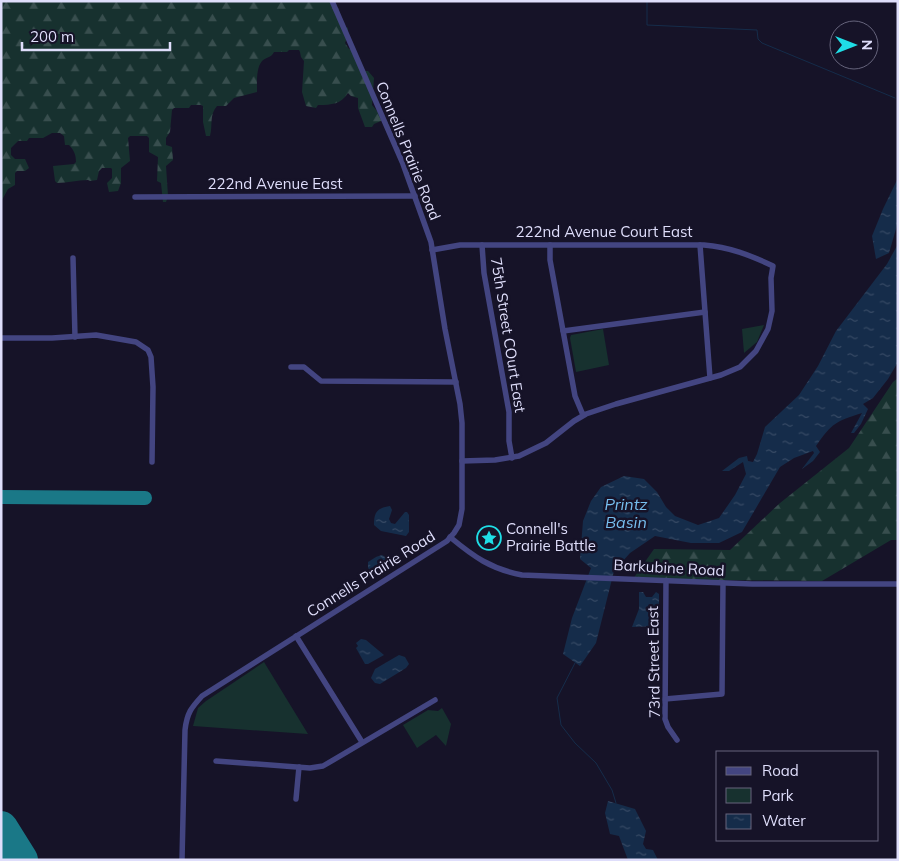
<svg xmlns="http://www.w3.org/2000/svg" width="899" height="861" viewBox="0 0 899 861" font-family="Mulish,sans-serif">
<defs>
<pattern id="forest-firs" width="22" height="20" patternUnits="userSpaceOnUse" patternTransform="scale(1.25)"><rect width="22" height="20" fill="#17312f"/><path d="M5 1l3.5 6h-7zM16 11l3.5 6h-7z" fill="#384e4e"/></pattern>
<pattern id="water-ripples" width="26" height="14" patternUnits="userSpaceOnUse" patternTransform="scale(1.25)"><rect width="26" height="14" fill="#152c4a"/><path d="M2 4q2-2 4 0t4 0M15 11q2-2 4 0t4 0" fill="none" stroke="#374a65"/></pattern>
</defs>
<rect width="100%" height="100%" fill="#161328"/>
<g fill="url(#forest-firs)">
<path d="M1,1H330V3L339,9V23L348,28V35L345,43L349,49H355L361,71H368L374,78L372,105L381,116V121L374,124L372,127H365L358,108V98L351,96L348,93C341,104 332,105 318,105L316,108L306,106L302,92L304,61L301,57L300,52L299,50H289L287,52H274C271,58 266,57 262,61C256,68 257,82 257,92L234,98L226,106H217C209,115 213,125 210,136H206L203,122V106L201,105H191L189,108H174L172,110L170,132L166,138V145L172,147L173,160L166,166L168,196L166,202H163L161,183L157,181L158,157L149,152V138L147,136H130L128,138L130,161L121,168V183L118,191L109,192L107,183L112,178V169L111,168H102L99,171L97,180L90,181L88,180C77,180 68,183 57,183L55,181L53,166L74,164L76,162C76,155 74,150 69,145H65L64,136L60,133H52L43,138H29L27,141H18L11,148V155L15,159H25L29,168L25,171H17L15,173V185L8,189L1,202Z"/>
<polygon points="898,378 898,540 891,540 822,581 633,579 654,549 730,550 780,503 849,448 893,382"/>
</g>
<g fill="#17312f">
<polygon points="764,325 757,342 744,353 742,329"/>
<polygon points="603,329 609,365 576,372 570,338 571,335"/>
<polygon points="264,662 308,734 193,726 198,708 206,701"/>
<polygon points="442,708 451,724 446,746 436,735 417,748 403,725 428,710 438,711"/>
</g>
<g fill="url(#water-ripples)">
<polygon points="898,178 898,222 889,253 876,259 872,236 883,209"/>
<path d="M898,244V362L888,379L873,398L863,404L868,409L861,424L854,433H851L862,413C835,422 833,422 816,446L820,452L813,461L802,469L814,453L813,451L794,458L780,467L742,532L719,543H691L655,536L630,553L614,571L596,643L580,666L563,654L572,618L591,568L580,559L583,521L591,501L601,487L624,476L644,479L657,492L666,507L675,516L698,525L719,518L735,495L746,474L743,462L729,471H722L739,458L747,456L748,461L753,462L757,454L765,427L799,395L818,366L836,331L887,264Z"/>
<path d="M390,506L392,510L389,519L391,523L395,524L405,512H407L409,515V532L406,536L381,531L374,525C374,512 377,508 390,506Z"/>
<polygon points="382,555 387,558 389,564 382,570 373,573 368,568 368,562 376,557"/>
<polygon points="639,592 643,592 646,597 652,597 656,592 659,594 659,626 632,627 639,609"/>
<polygon points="361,639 366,640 384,655 368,664 365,664 356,648 358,646 356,643"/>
<polygon points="399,655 405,657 409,664 406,668 380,684 375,683 371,678 375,669"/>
<polygon points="608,801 635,809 646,831 643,844 646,849 653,850 658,860 628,860 619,836 610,834 605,813"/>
</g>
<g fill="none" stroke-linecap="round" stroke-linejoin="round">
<g stroke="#152c4a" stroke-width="1">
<polyline points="647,1 647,25 757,30 758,39 762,43 895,98"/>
<polyline points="575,663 557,698 561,725 575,743 596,763 612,790 616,803"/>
</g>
<polyline stroke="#1a7887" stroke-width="14" points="1,497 145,498"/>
<polyline stroke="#1a7887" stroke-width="34" points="1,828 21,860"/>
<g stroke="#434581" stroke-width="5.5">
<polyline points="135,197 415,196"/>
<polyline points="482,245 484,273 509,412 509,441 512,458"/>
<polyline points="550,245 550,260 575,396 583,415"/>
<polyline points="700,245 710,378"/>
<path d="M432,250L460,245H704C729,247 750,255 773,266L771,278L772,311L768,329L756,351L740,367L721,375L616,404L586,414L574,421L546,443L519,456L495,460L462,461"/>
<polyline points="73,258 75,337"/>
<polyline points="563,331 705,312"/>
<polyline points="1,338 52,338 96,335 136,342 148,350 151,357 153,387 152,462"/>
<polyline points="291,367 304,367 321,381 456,382"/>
<path d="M450,537C474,557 491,569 522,575L752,584H898"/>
<polyline points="666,581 665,719 668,727 677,740"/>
<polyline points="296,636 362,742"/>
<polyline points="665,699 722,694 723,583"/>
<polyline points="216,761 310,768 323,766 435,700"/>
<polyline points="296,799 299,767"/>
<path d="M182,860L185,730C187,713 191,708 202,696L447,541L454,533L459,525L462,509V423L460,404L445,329L431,242L403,164L332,1"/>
</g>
</g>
<defs>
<g id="sight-ring" transform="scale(1.25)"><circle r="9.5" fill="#161328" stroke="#1fdee6" stroke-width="1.5"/><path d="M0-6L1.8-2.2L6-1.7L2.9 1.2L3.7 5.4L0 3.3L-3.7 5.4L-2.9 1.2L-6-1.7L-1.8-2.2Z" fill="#1fdee6"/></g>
</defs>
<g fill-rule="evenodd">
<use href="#sight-ring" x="489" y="538"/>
</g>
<g text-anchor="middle" stroke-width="5" stroke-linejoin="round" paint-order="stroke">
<g font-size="15" fill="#dfdefb" stroke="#161328">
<text transform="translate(408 151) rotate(68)" y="5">Connells Prairie Road</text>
<text x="275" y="189">222nd Avenue East</text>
<text x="604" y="237">222nd Avenue Court East</text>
<text transform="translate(508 335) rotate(81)" y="5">75th Street COurt East</text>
<text transform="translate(669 568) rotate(3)" y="5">Barkubine Road</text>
<text transform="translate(371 574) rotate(-32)" y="5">Connells Prairie Road</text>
<text transform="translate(654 662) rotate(-91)" y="5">73rd Street East</text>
</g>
<g font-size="15" fill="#dfdefb" stroke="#161328" text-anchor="start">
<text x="506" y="534">Connell's<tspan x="506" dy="17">Prairie Battle</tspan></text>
</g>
<g font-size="16" font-style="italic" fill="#77bff0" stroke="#161328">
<text x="626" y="510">Printz<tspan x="626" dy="18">Basin</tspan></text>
</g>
</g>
<rect width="899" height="861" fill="none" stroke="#dfdefb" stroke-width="5"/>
<rect x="716" y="751" width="162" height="90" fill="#161328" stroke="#66647c"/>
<rect x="726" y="767" width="25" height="8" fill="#434581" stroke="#66647c"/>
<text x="762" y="776" font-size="15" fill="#dfdefb">Road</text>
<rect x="726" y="788" width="25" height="15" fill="#17312f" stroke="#66647c"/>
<text x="762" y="801" font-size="15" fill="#dfdefb">Park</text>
<rect x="726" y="814" width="25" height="15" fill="url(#water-ripples)" stroke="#66647c"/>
<text x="762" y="826" font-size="15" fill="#dfdefb">Water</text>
<g transform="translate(854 45) rotate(90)"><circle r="24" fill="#161328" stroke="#66647c"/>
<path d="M0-4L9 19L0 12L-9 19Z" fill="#1fdee6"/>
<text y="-8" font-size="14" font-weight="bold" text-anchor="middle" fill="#dfdefb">N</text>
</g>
<path d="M22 42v8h148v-8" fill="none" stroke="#dfdefb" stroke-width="2.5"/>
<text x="30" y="42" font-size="15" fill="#dfdefb" stroke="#161328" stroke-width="4" paint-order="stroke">200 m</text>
</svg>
